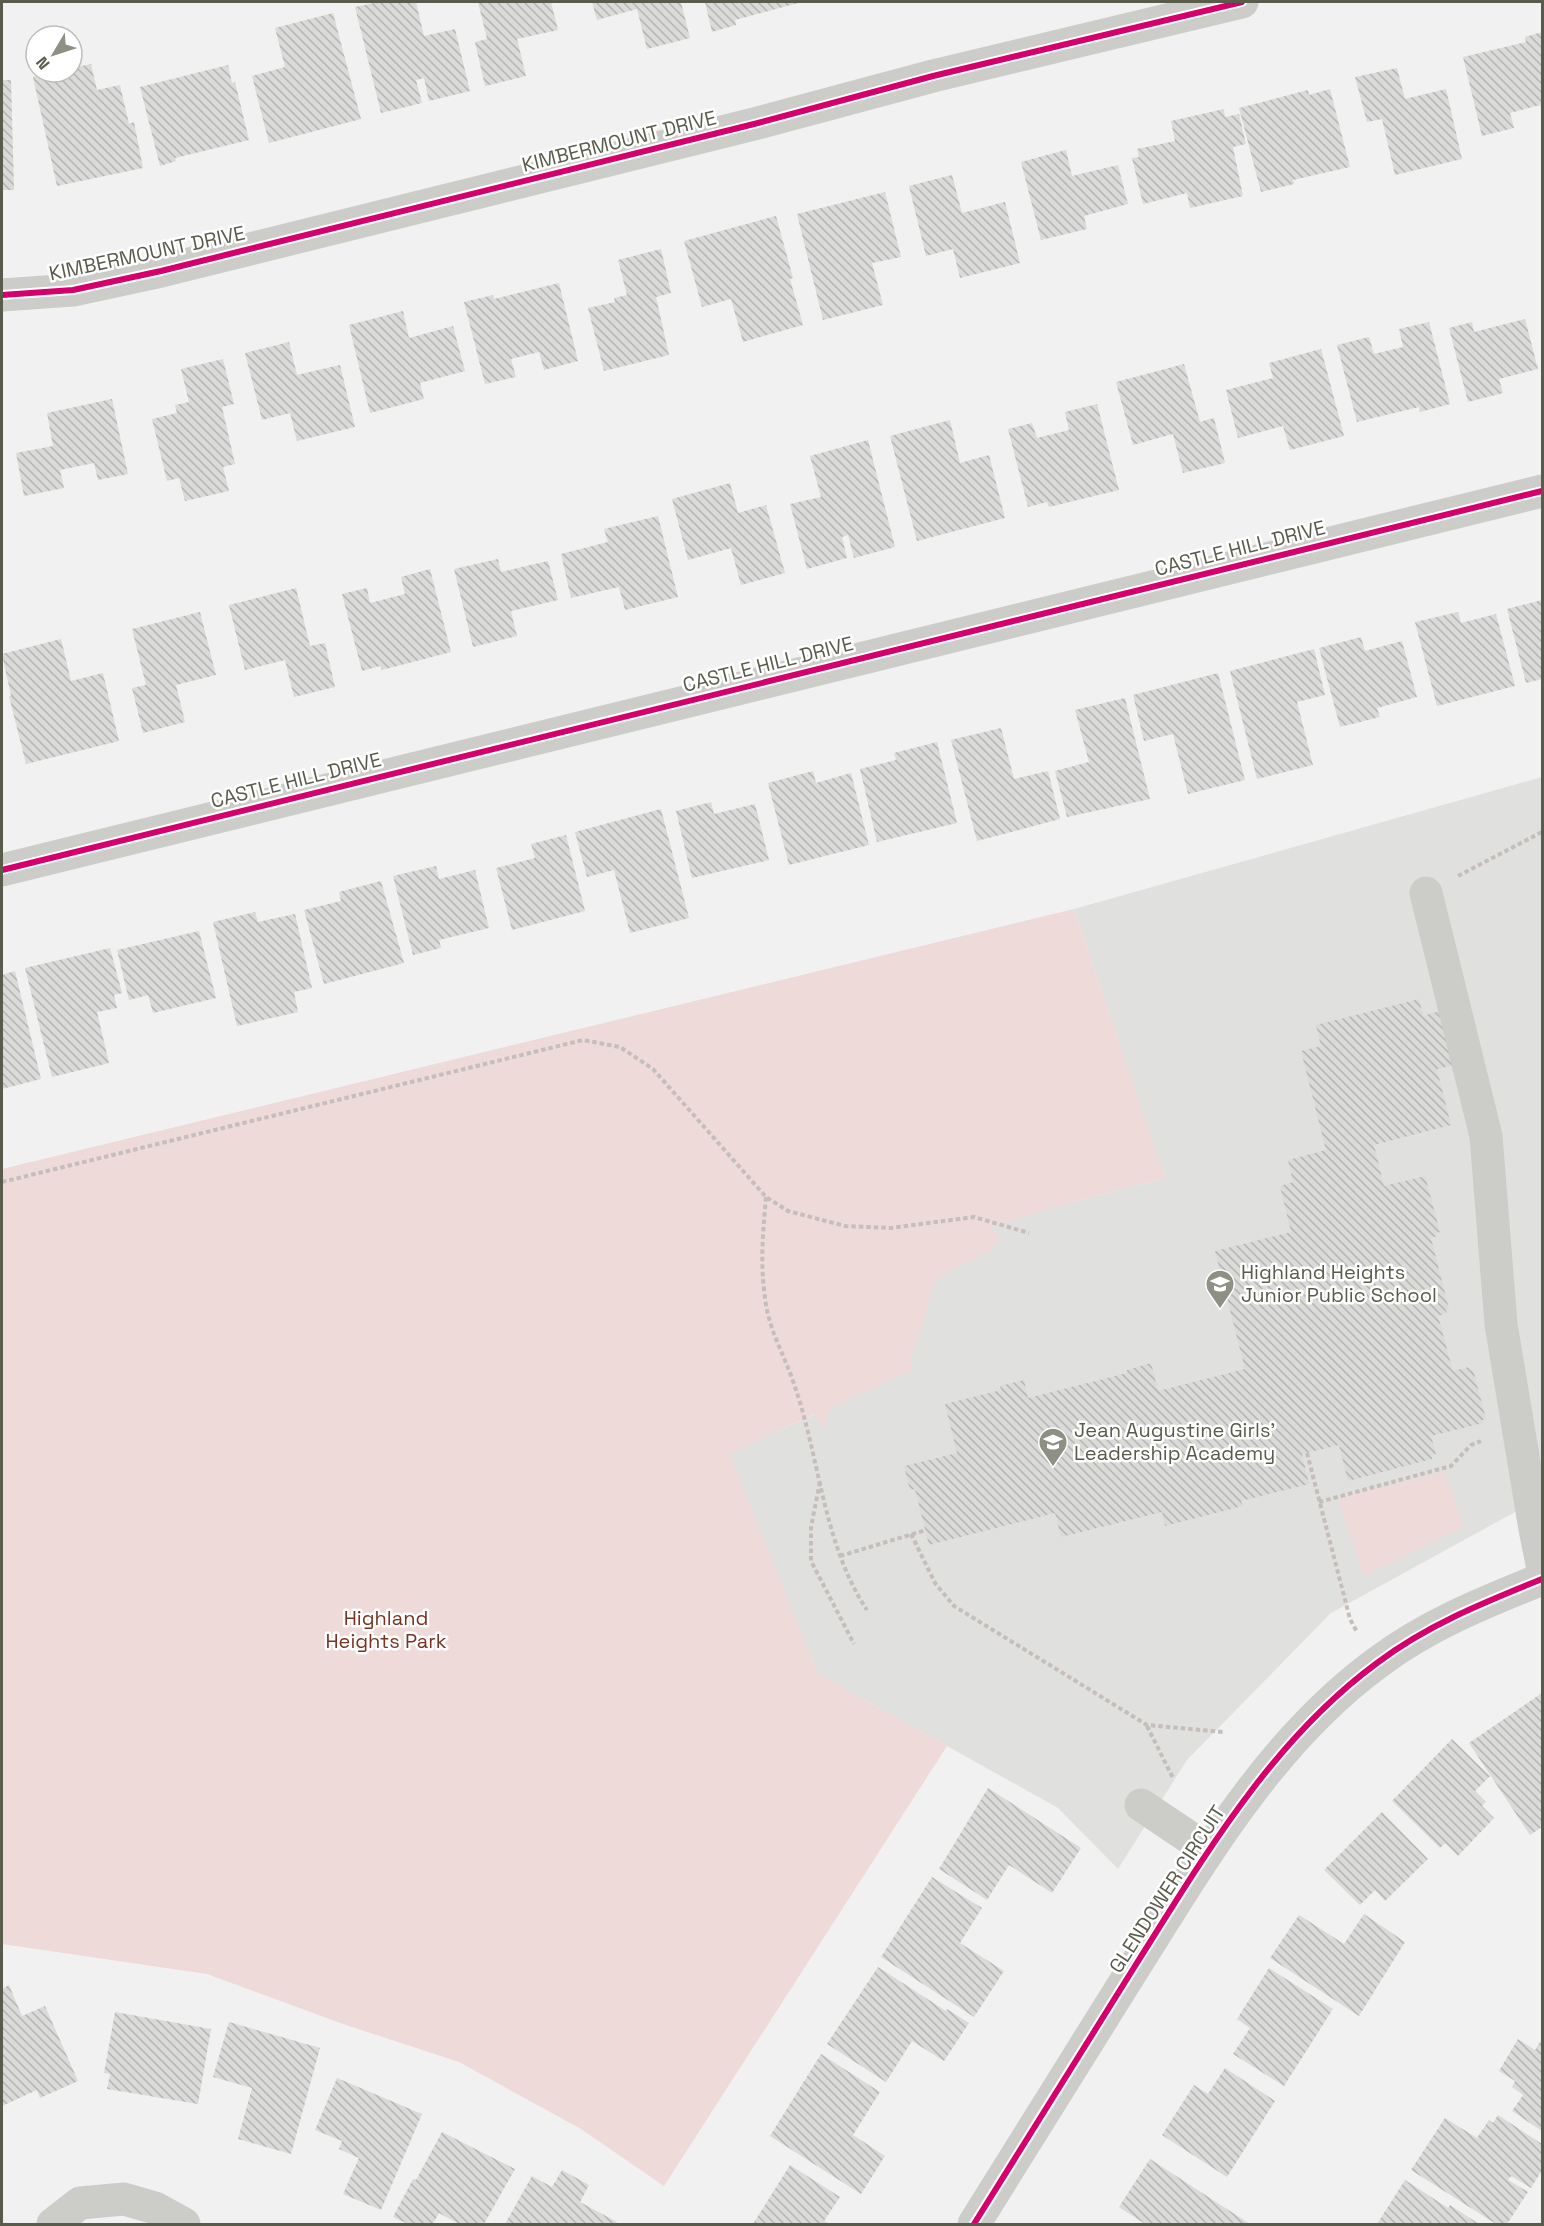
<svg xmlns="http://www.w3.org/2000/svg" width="1544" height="2226" viewBox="0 0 1544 2226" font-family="'Space Grotesk',sans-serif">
<defs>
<pattern id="building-back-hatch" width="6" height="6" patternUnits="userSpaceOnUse" patternTransform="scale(1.5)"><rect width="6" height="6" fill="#dadad9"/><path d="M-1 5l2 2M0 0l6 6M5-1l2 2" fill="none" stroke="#b4b4b2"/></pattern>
</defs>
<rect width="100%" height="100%" fill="#f1f1f1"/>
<polygon fill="#e0e1df" points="1542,777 1542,1464 1537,1500 1331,1613 1187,1760 1118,1869 1058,1808 818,1674 728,1454 913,1370 883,1251 1165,1178 1074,909"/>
<g fill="#eedad8">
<polygon points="1074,909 1165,1178 1076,1201 988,1228 996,1231 999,1238 990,1251 946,1273 933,1285 916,1347 910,1355 913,1370 832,1407 822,1429 815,1414 729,1454 818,1674 947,1746 664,2186 581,2129 459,2062 343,2024 207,1974 2,1944 2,1169"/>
<polygon points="1445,1472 1463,1527 1364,1576 1338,1498"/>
</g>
<g fill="url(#building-back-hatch)">
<polygon points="378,2 416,2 424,36 455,29 470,91 429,101 424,78 416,80 422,103 381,113 355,7"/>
<polygon points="478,2 551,2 558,30 517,39 526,76 485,86 475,42 487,39"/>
<polygon points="592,2 681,2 690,38 647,49 637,9 597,20"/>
<polygon points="705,2 802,2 735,20 736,25 712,32"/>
<polygon points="333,13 361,119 269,143 252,76 285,67 275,28"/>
<polygon points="1542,32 1542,113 1540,105 1510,113 1514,128 1482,136 1463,57 1526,42 1525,37"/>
<polygon points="91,64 97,90 120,85 129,124 134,122 143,168 57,186 33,77 55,72 72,72 72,68"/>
<polygon points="228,65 232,83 235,82 249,140 175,158 176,161 160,166 140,87"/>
<polygon points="1397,68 1405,99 1446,89 1462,159 1395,175 1382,119 1367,122 1355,77"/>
<polygon points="2,80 11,80 14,190 2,190"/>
<polygon points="1330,89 1350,167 1293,180 1294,184 1261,192 1239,108 1308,90 1309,95"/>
<polygon points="1224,109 1225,117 1239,114 1246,144 1233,147 1243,196 1190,208 1187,193 1143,204 1132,158 1139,157 1137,149 1175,141 1171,121"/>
<polygon points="1066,150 1072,176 1118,165 1128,204 1084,216 1087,229 1041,240 1021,162"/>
<polygon points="952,175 962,213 1005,202 1020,263 960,278 953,249 926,256 909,186"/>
<polygon points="885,192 901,257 872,263 883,305 823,320 797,214"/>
<polygon points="776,216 793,278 790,279 803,325 743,342 731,299 702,307 684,241"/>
<polygon points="661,249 671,293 656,297 669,355 604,371 588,308 615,302 614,298 627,295 618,260"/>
<polygon points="559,283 578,361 544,370 539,352 511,359 516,377 485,384 464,302 493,295 494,299"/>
<polygon points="403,311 409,338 453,326 465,371 420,383 424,399 370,413 349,325"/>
<polygon points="1525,319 1538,369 1499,379 1503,393 1468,402 1449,328 1472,322 1474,332"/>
<polygon points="1429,322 1450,404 1420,412 1419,407 1357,422 1337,345 1369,337 1374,354 1403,347 1399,329"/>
<polygon points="289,342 297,375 340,365 355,427 297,441 290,413 262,420 245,353"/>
<polygon points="1321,349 1344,436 1290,450 1283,426 1238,438 1226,390 1273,378 1269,363"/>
<polygon points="223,359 234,404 222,407 235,464 223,467 229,491 185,501 179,478 167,481 152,419 177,413 175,405 189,402 181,369"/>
<polygon points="1184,364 1200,422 1214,418 1225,463 1183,473 1173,434 1133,445 1116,382"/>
<polygon points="112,399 128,474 98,480 94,463 60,470 64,488 24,496 16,453 53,446 47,413"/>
<polygon points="1097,404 1119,490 1049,507 1047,502 1028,507 1008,429 1032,423 1037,438 1069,430 1065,412"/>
<polygon points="950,420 960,463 989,455 1005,518 917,541 890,436"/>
<polygon points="868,440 895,547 854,558 848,535 842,537 847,558 807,569 790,504 821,497 810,456"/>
<polygon points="730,483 738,513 766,505 785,573 741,585 731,548 688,560 672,499"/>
<polygon points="658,516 678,597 625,610 619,587 571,598 561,554 608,542 604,529"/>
<polygon points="498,559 501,572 548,561 558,600 511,611 517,636 473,647 454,569"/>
<polygon points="430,569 451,652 382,670 380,666 362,671 342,594 367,588 370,603 405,594 401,577"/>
<polygon points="296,588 310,646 325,643 335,687 294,697 285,660 245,670 229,605"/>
<polygon points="1542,600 1542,679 1526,683 1507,609"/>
<polygon points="200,612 216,675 176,685 185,722 143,733 132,688 146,685 132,629"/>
<polygon points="1458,612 1461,623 1496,614 1515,686 1437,706 1415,622"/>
<polygon points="1361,637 1365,651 1402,641 1417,697 1377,708 1380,717 1340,727 1319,648"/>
<polygon points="61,639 71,681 103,673 119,741 26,764 9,696 11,696 2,654"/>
<polygon points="1314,649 1325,695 1297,702 1313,765 1257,779 1230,671"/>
<polygon points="1218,673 1245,780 1188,794 1173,734 1144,741 1133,695"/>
<polygon points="1125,698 1150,799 1067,817 1055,771 1089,762 1075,710"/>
<polygon points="1001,728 1014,779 1048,771 1060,819 977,841 951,740"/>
<polygon points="937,742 957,823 877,842 860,769 896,760 894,753"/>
<polygon points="813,771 816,783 851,773 869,845 789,865 768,783"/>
<polygon points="711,802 714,814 755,804 769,860 692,878 676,811"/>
<polygon points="661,809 689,918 630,933 614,870 587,877 575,832"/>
<polygon points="566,835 585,911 512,930 496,868 535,858 531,844"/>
<polygon points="436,866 439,879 475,870 489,928 439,940 441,948 413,955 393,876"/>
<polygon points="381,881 404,963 324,984 304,910 341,901 339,892"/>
<polygon points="255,912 258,922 295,914 312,988 294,992 298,1012 237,1026 213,922"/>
<polygon points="199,931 216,998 153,1013 148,995 129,1000 117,950"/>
<polygon points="110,948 122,993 114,995 117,1008 97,1012 109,1063 52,1077 25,968"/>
<polygon points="15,971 41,1079 2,1089 2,975"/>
<polygon points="1419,999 1423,1016 1446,1009 1459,1064 1437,1069 1451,1125 1374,1145 1384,1186 1425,1176 1440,1232 1436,1233 1437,1236 1431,1238 1449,1309 1446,1310 1447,1313 1438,1316 1453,1371 1469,1367 1470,1370 1473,1369 1486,1419 1482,1420 1483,1423 1431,1436 1436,1454 1432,1455 1432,1459 1348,1481 1339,1445 1302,1454 1309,1484 1241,1501 1243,1506 1165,1526 1162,1512 1061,1537 1055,1513 929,1545 915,1489 910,1490 904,1466 957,1453 945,1404 1001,1390 1000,1386 1024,1380 1028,1398 1127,1373 1127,1370 1151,1363 1158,1391 1245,1369 1215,1251 1291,1232 1280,1186 1293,1182 1288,1160 1326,1150 1301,1051 1321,1046 1316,1025"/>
<polygon points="1542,1693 1542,1827 1530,1835 1469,1743"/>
<polygon points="1452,1739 1490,1776 1475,1791 1486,1802 1482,1806 1494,1818 1458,1856 1445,1843 1440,1848 1392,1801"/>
<polygon points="988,1788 1081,1848 1052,1893 1009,1865 987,1900 939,1869"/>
<polygon points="1382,1812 1428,1859 1385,1901 1375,1890 1360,1905 1324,1870"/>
<polygon points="932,1877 982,1908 960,1943 1004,1971 974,2017 881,1957"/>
<polygon points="1364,1914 1405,1942 1359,2016 1270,1958 1299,1915 1344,1944"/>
<polygon points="878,1967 946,2011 947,2009 969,2023 944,2061 912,2041 886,2082 827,2044"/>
<polygon points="1269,1968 1333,2009 1284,2086 1233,2054 1250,2028 1237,2019"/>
<polygon points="9,1985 22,2016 45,2006 78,2081 40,2098 37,2090 2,2106 2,1989"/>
<polygon points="115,2012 211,2029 198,2104 107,2089 110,2074 104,2073"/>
<polygon points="229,2022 320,2048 291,2154 238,2139 252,2088 213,2077"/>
<polygon points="1518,2039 1535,2050 1542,2039 1542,2131 1512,2111 1523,2095 1512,2087 1515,2081 1499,2071"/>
<polygon points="821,2054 880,2092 853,2135 885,2156 861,2194 770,2136"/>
<polygon points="1225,2068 1275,2101 1227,2177 1162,2135 1194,2085 1208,2094"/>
<polygon points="337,2078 422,2114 381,2210 343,2194 359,2158 339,2149 342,2141 315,2130"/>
<polygon points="1498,2115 1542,2144 1542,2170 1531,2188 1511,2176 1508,2180 1528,2192 1507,2224 1496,2224 1411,2170 1445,2118 1477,2138 1489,2120 1493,2123"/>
<polygon points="442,2132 515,2169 484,2224 459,2224 439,2213 433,2224 408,2224 393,2217 413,2179 416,2180"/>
<polygon points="1150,2159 1193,2187 1250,2224 1145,2224 1119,2207"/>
<polygon points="790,2165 840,2197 824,2221 829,2224 753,2224"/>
<polygon points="562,2170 589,2185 580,2202 617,2222 616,2224 505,2224 532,2176 552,2187"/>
<polygon points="1405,2180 1448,2208 1450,2205 1479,2224 1377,2224"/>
</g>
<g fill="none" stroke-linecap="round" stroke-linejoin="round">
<g stroke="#c5beba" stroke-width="4" stroke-dasharray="4.5 3" stroke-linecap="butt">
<polyline points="1458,876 1542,832"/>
<polyline points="2,1182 583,1040 620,1047 653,1069 766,1197 788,1211 845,1226 891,1228 974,1217 1029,1233"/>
<path d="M766,1197C763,1233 760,1262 765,1298C769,1331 784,1354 794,1384C820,1458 823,1544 867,1610"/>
<polyline points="1307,1453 1350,1619 1357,1632"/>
<polyline points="820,1482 811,1527 811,1561 854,1644"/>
<polyline points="1319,1502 1451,1466 1471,1445 1481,1441"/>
<polyline points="911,1534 935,1583 954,1606 1147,1725 1223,1732"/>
<polyline points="840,1556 926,1530"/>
<polyline points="1147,1726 1173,1778"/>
</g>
<g stroke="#cccdc9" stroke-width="33">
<polyline points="2,295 73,290 161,271 754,124 933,76 1242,2"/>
<polyline points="2,870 1542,491"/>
<polyline points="1426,893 1486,1136 1501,1324 1535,1529 1542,1564"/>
<polyline points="1141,1805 1208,1850"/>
<polyline points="53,2224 80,2203 124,2199 155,2208 184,2224"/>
<path d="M974,2224C1028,2138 1081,2052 1135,1966C1204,1857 1271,1741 1377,1663C1427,1625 1485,1602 1542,1579"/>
</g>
<g stroke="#fff" stroke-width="10">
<g id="cycleway">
<polyline points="2,295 73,290 161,271 754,124 933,76 1242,2"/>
<polyline points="2,870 1542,491"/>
<path d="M974,2224C1028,2138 1081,2052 1135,1966C1204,1857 1271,1741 1377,1663C1427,1625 1485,1602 1542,1579"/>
</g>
</g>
<use href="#cycleway" stroke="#d6006c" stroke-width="6"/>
</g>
<defs>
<g id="school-pin" transform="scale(1.5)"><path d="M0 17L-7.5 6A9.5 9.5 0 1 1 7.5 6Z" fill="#8e9084" stroke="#fff"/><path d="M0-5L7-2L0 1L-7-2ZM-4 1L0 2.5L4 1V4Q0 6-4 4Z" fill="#fff"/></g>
</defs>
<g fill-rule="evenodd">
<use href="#school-pin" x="1220" y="1284"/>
<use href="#school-pin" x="1053" y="1442"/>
</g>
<g text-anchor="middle" stroke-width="5" stroke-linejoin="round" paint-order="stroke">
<g font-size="20" fill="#595c4a" stroke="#fff">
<text transform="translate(619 141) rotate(-14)" y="7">KIMBERMOUNT DRIVE</text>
<text transform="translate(147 253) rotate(-12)" y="7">KIMBERMOUNT DRIVE</text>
<text transform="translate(1240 548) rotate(-14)" y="7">CASTLE HILL DRIVE</text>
<text transform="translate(768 664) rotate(-14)" y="7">CASTLE HILL DRIVE</text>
<text transform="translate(296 780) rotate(-14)" y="7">CASTLE HILL DRIVE</text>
<text transform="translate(1167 1889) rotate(-57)" y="7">GLENDOWER CIRCUIT</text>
</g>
<g font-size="20" fill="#595c4a" stroke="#fff" text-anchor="start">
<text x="1241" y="1279">Highland Heights<tspan x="1241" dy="23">Junior Public School</tspan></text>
<text x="1074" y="1437">Jean Augustine Girls'<tspan x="1074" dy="23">Leadership Academy</tspan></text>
</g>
<g font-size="20" fill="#773221" stroke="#fff">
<text x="386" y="1625">Highland<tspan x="386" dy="23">Heights Park</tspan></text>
</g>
</g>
<rect width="1544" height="2226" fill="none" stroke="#595c4a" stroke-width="6"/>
<g transform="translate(54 54) rotate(231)"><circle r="28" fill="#ffffff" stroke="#bdbeb7" stroke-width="1.5"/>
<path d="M0-4.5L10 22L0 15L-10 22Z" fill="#8e9084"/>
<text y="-9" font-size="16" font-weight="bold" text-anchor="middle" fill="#595c4a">N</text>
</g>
</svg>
